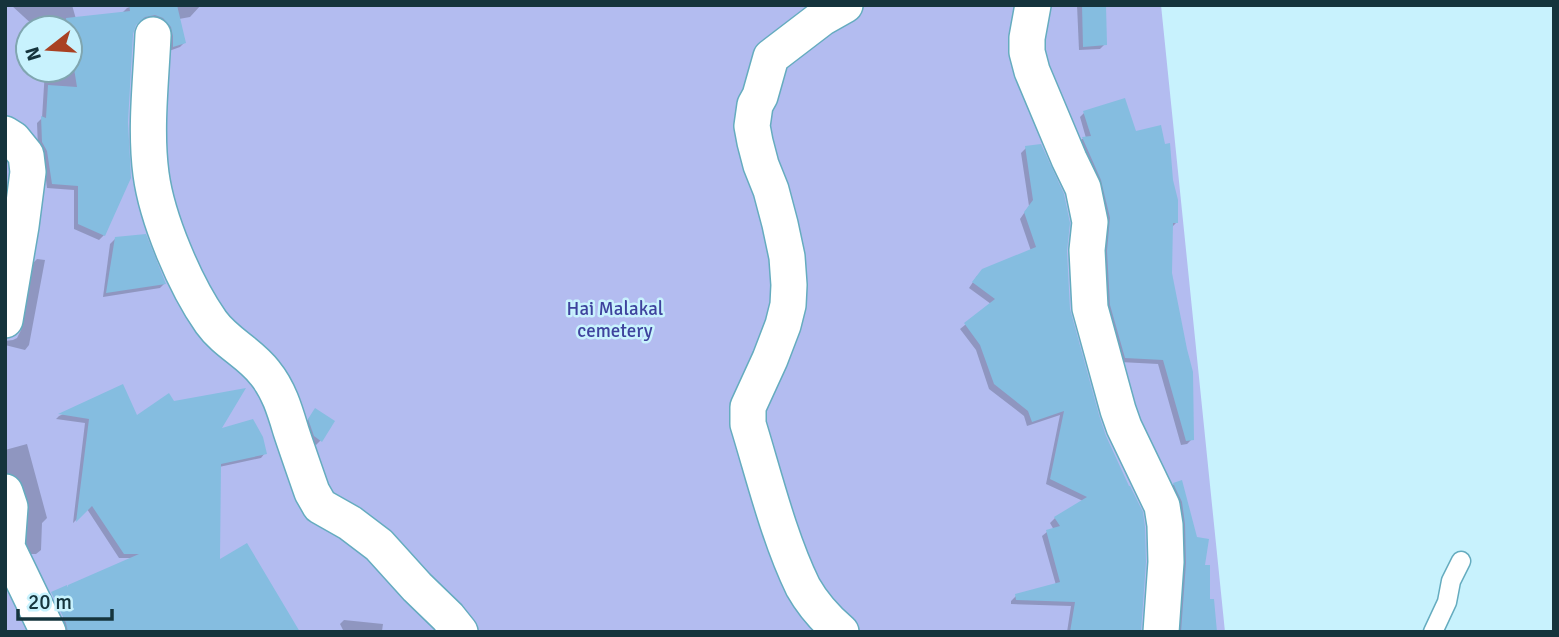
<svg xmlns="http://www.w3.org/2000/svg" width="1559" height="637" viewBox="0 0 1559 637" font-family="Signika,sans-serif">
<rect width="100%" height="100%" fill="#c8f2fd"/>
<path fill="#b3bcf0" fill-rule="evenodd" d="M5,5H1161L1225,632H5ZM28,28H70V70H28Z"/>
<g fill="#0003">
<polygon points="11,5 72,5 76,19 121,14 127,8 137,5 201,5 190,17 179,19 184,43 180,47 169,51 149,19 138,21 134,25 104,235 99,240 74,229 74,190 47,188 43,157 38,148 37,123 42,118 45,70 70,70 70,28 35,27"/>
<polygon points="1077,5 1104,5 1105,44 1100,49 1079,50"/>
<polygon points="1084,113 1135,133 1176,223 1171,228 1171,273 1192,439 1187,444 1181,445 1158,364 1120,362 1106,310 1078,143 1082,139 1086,138 1080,117"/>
<polygon points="1026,148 1065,251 1068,310 1139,632 1067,632 1071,606 1011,604 1011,601 1016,596 1056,585 1042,536 1047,532 1054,530 1050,523 1055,518 1083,501 1046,484 1060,415 1027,426 1024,416 989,389 976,350 960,329 991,304 969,288 977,276 1031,251 1020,219 1029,206 1021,153"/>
<polygon points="115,239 164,284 160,288 103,297 110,244"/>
<polygon points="37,259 45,260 29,345 25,350 5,345 5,341 13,340 17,338 21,330 32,264"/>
<polygon points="122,387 136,418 173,403 219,431 265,453 261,458 219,467 205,632 65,632 62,608 64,591 69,586 134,558 119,558 87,509 73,523 85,423 56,419 59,416"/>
<polygon points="315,410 321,440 316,445 310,441 304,425"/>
<polygon points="27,444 47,518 42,523 41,550 36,554 26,554 5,477 5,450"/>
<polygon points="1181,482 1203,566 1214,632 1178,632 1170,489 1174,484"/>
<polygon points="344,620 383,624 382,631 384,632 344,632 340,624"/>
</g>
<g fill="#85bde0">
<polygon points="129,5 177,5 186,43 173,47 173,36 171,27 163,18 155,15 145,17 136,25 133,34 128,122 131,178 105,236 78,224 78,186 52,184 47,151 42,142 41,116 46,118 48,85 77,87 70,44 70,28 67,28 66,18 130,11"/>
<polygon points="1082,5 1106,5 1107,45 1083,47"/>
<polygon points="1125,98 1136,131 1161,125 1165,144 1170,143 1173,180 1178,200 1178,223 1173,223 1172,273 1187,349 1193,372 1194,440 1186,441 1163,360 1125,358 1110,305 1107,251 1110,218 1101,180 1082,137 1091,136 1083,111"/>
<polygon points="1041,144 1064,194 1070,223 1067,251 1070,309 1099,415 1106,436 1129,486 1130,486 1143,512 1145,527 1146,562 1141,632 1070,632 1075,602 1016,600 1015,594 1060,582 1046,530 1060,526 1054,517 1087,497 1050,479 1064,411 1032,422 1028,411 994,384 980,345 964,323 995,299 972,282 982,269 1036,247 1024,212 1033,200 1025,146"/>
<polygon points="146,234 166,284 106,293 115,237"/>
<polygon points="123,384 137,415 169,393 174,401 246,388 222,428 253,419 263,437 267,454 221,464 220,559 247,543 300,632 68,632 66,623 51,592 67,585 68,588 68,585 139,554 124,554 92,506 76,522 89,419 58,414"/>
<polygon points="315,408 335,421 322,442 314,436 308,419"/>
<polygon points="1182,480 1197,537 1209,539 1205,565 1210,565 1210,599 1214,599 1217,632 1181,632 1186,563 1185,524 1182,502 1173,483"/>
</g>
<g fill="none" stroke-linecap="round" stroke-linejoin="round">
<g stroke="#65acbf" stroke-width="21">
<polyline id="lane" points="1433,632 1447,602 1451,581 1461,561"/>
</g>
<g stroke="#65acbf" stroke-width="38">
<g id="street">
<polyline points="1033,5 1027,38 1027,52 1032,71 1069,159 1083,188 1090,222 1087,250 1090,308 1095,326 1118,410 1124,427 1162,506 1165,525 1166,562 1161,632"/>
<path d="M153,35C151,81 145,129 151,174C157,219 185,285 211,322C226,343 250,353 265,373C279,390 285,411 291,431C298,452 305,472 312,492L320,506L350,523L379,545L417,587L448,617L460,632"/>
<polyline points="5,134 13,139 26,155 28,172 21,226 5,320"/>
<polyline points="5,492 10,507 7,547 48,632"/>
<path d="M841,632C827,620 812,603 803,587C779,538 764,476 748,424V407L770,359L783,325L788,305L789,285L787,257L780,224L771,190L761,165L755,142L752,126L755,105L760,96L771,57L822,18L845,5"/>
</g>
</g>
<use href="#lane" stroke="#fff" stroke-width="18"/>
<use href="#street" stroke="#fff" stroke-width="35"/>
</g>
<g text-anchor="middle" stroke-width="5" stroke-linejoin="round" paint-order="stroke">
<g font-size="19" fill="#3e429d" stroke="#c8f2fd">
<text x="615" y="315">Hai Malakal<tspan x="615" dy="22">cemetery</tspan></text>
</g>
</g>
<rect width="1559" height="637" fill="none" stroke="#15343c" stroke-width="14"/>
<g transform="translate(49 49) rotate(253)"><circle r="33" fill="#c8f2fd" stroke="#80a6b0" stroke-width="2"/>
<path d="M0-5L12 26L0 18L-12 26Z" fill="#a94123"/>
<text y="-10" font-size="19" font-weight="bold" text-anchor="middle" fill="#15343c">N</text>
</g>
<path d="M18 609v10h94v-10" fill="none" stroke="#15343c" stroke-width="3.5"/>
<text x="28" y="609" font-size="21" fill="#15343c" stroke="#c8f2fd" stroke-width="5" paint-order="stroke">20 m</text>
</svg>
